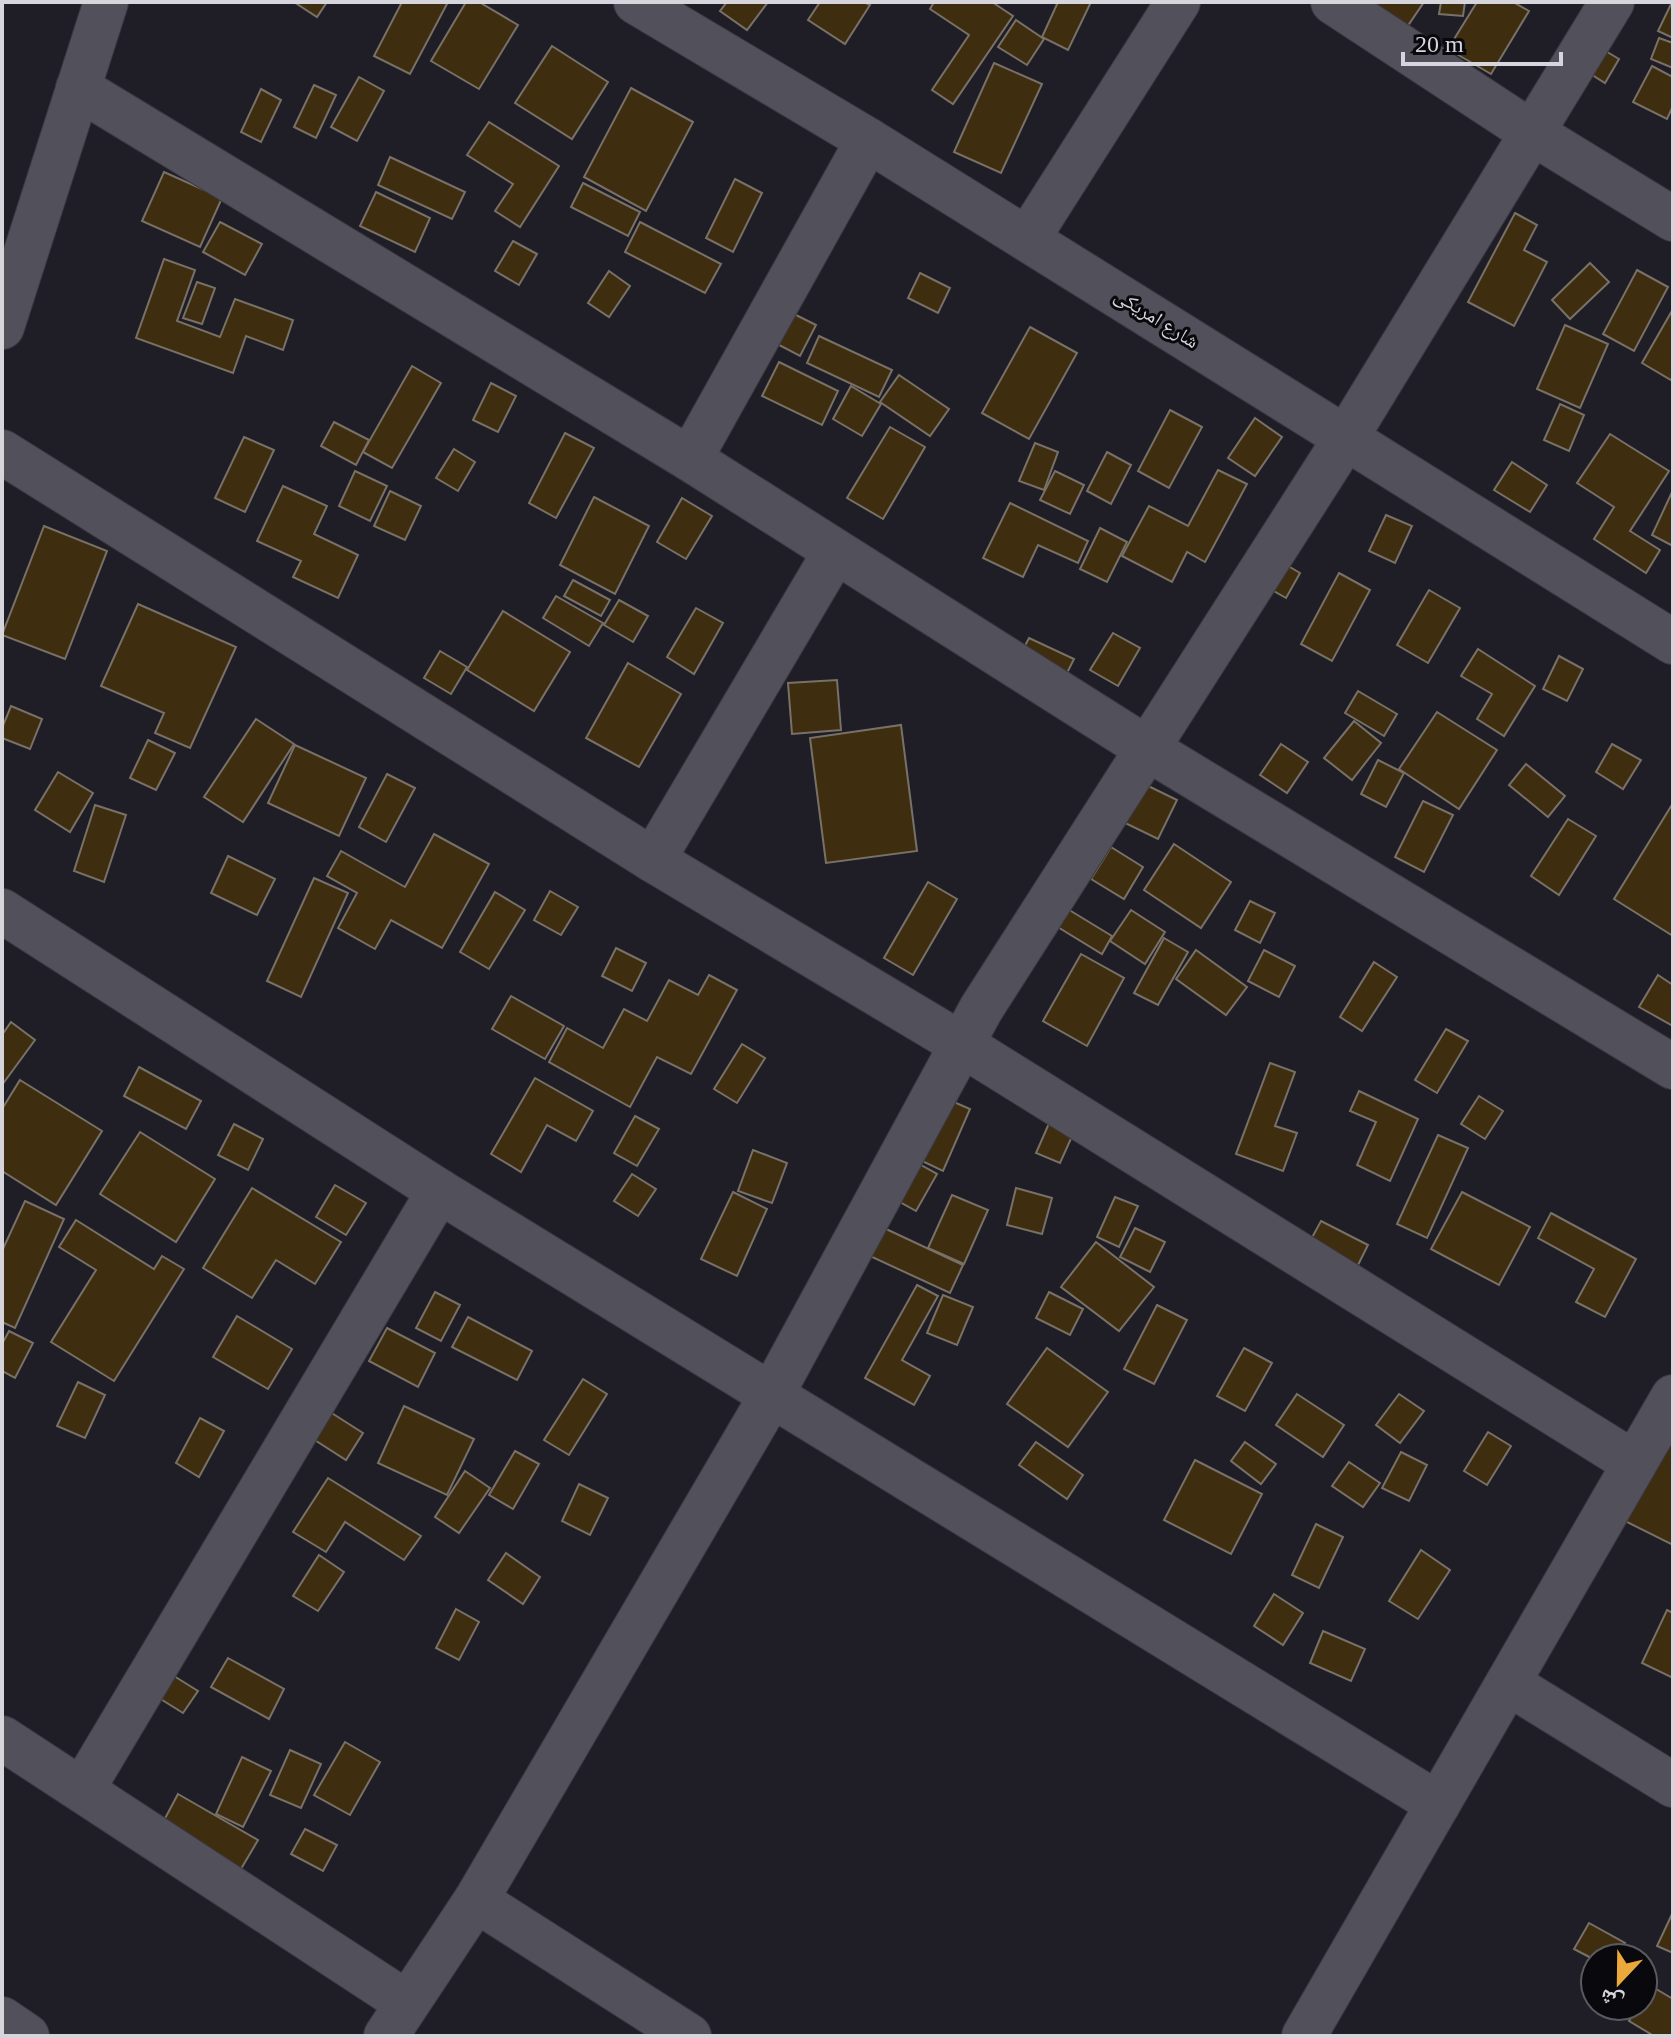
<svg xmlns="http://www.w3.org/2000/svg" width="1675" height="2038" viewBox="0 0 1675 2038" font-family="'Times New Roman','Noto Naskh Arabic',serif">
<rect width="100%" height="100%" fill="#1f1d26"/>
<g fill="#3f2d10" stroke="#787167" stroke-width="2">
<polygon points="294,2 327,2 317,17"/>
<polygon points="402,2 448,2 410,74 374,56"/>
<polygon points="466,2 479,2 518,25 479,89 431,61"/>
<polygon points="727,2 768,2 747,30 720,11"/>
<polygon points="820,2 864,2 870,5 845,44 808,20"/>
<polygon points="934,2 992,2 1013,16 953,104 932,90 969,35 930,9"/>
<polygon points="1058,2 1091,2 1068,50 1042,37"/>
<polygon points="1369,2 1424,2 1407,27"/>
<polygon points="1441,2 1465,2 1463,16 1439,14"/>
<polygon points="1477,2 1513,2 1529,11 1491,74 1448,49"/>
<polygon points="1672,2 1673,2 1673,38 1658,31"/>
<polygon points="1016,20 1044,39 1027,65 998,47"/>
<polygon points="1659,38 1673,43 1673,68 1651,59"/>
<polygon points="1592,43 1619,59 1605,83 1578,66"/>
<polygon points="552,46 608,82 572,139 515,103"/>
<polygon points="994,63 1042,84 1001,173 954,152"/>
<polygon points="1652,66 1673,77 1673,106 1667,119 1633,102"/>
<polygon points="359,77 384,91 357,141 331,127"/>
<polygon points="314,85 336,95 316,138 294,127"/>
<polygon points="631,88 693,122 646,211 584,177"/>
<polygon points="261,89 281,100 261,142 241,132"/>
<polygon points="489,122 559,166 520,227 495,211 513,184 467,155"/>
<polygon points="390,157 465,192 452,219 378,185"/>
<polygon points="164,172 222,198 200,247 142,221"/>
<polygon points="735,179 762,193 733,252 706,238"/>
<polygon points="583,183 640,212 628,236 571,207"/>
<polygon points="376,192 430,218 415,252 360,226"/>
<polygon points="1515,213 1537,225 1524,250 1547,262 1514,326 1468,302"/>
<polygon points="220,222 262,244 245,275 203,252"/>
<polygon points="640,222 721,264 705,293 625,252"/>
<polygon points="513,241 537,254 519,285 495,271"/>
<polygon points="164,259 195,270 177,321 220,337 235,299 293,320 283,350 246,336 233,373 136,338"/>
<polygon points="1590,263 1609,282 1570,319 1552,300"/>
<polygon points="1637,270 1668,287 1634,351 1603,334"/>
<polygon points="609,271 630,286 609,317 588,303"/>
<polygon points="920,273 950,288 938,313 908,298"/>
<polygon points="197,282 215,288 202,324 183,318"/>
<polygon points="778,306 816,325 800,356 762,336"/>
<polygon points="1673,309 1673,376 1671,380 1642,363"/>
<polygon points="1565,325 1608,344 1580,408 1537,389"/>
<polygon points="1030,327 1077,353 1029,439 982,413"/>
<polygon points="819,336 892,370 879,397 807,363"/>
<polygon points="779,362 838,391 822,425 762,396"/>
<polygon points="412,366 441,383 392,468 363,452"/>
<polygon points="899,375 949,409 930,436 880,402"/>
<polygon points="491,383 516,396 498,432 473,420"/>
<polygon points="851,386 881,404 862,436 833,419"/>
<polygon points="1560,404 1584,415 1569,451 1544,440"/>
<polygon points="1170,410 1202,427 1169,488 1138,471"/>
<polygon points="1255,418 1282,437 1255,476 1228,458"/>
<polygon points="334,422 369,440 356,465 321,446"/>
<polygon points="890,427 925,447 883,519 847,498"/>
<polygon points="565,433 594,448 556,518 529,503"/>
<polygon points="1610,434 1669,471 1630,531 1660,550 1646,573 1594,539 1614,507 1577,483"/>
<polygon points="244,437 274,450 245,512 215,498"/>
<polygon points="1035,443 1058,452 1044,490 1019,481"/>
<polygon points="454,449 475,462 458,491 436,478"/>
<polygon points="1107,452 1131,465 1111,504 1087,491"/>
<polygon points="1512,462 1547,485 1530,512 1494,490"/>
<polygon points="1218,470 1247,484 1205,562 1187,552 1172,582 1122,556 1149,506 1188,526"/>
<polygon points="355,471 387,486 370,521 339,506"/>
<polygon points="1055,471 1084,485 1070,514 1040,500"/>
<polygon points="283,486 327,506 314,534 358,555 338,598 293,577 301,561 257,541"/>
<polygon points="1673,490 1673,546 1652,535"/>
<polygon points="390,491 421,506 405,540 374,526"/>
<polygon points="594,497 649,526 615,594 560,565"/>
<polygon points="682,498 712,516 686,559 657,542"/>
<polygon points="1010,503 1088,541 1078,563 1038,545 1023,577 983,558"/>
<polygon points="1386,515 1412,526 1395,563 1369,551"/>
<polygon points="44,526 107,551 65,659 2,635"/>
<polygon points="1100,528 1127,542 1107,582 1080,569"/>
<polygon points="1273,557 1300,573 1286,598 1258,582"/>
<polygon points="1339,573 1370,590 1332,661 1301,644"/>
<polygon points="573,580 610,600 601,616 564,596"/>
<polygon points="1429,590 1460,608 1428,663 1397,645"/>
<polygon points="556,596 603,623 589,646 543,618"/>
<polygon points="619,600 648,616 633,642 604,625"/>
<polygon points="138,604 236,647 190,748 155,733 164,713 101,686"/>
<polygon points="696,608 723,623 694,674 667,657"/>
<polygon points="503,611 570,652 534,711 467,670"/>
<polygon points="1113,633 1140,648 1118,686 1090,670"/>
<polygon points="1029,638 1074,659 1061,685 1016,663"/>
<polygon points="1478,649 1535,686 1504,736 1477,719 1492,694 1461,676"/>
<polygon points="440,651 467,667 451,694 424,678"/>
<polygon points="1559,656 1583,669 1567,701 1543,689"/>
<polygon points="628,663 681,694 639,767 586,738"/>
<polygon points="837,680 841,730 792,734 788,683"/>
<polygon points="1358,691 1397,714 1384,736 1345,713"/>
<polygon points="11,706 42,719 30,749 2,738 2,728"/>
<polygon points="1437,712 1497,750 1459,809 1399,769"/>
<polygon points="256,719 294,744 243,822 204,797"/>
<polygon points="1354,721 1381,743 1352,780 1324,758"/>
<polygon points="901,725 917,851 826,863 810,738"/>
<polygon points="148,740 175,753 156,790 130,778"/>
<polygon points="1281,744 1308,762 1287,793 1260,775"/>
<polygon points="1612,744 1641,760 1623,789 1596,772"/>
<polygon points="295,745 366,778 339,836 268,803"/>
<polygon points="1378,760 1404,773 1386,807 1361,794"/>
<polygon points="1526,764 1565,796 1548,817 1509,785"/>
<polygon points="58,772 93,793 70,832 35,810"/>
<polygon points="387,774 415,788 386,842 359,827"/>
<polygon points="1138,781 1177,800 1158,839 1119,820"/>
<polygon points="1423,801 1453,815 1424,872 1395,857"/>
<polygon points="1673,803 1673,936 1614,899"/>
<polygon points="95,805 126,815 104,882 74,871"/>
<polygon points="1568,819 1596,836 1559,895 1531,876"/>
<polygon points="434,834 489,864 442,948 391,920 375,949 338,928 357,893 327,876 341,851 405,887"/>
<polygon points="1174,844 1231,882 1201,928 1144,890"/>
<polygon points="1111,847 1143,867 1124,899 1091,879"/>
<polygon points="228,856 275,879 257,915 211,893"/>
<polygon points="314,878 348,893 301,997 267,981"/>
<polygon points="928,882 957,899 913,975 884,958"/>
<polygon points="550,891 578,907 561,935 534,920"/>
<polygon points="495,892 525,910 489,969 460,952"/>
<polygon points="1250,901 1275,913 1260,943 1235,930"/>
<polygon points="1066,908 1112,936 1102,954 1056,926"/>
<polygon points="1131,910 1165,932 1145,964 1110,941"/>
<polygon points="1164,938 1188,952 1158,1005 1134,993"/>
<polygon points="616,948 646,963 632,991 602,976"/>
<polygon points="1196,950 1247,987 1226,1015 1176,979"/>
<polygon points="1264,950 1295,966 1279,997 1248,981"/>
<polygon points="1081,954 1124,978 1087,1046 1043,1021"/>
<polygon points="1374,962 1397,977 1362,1031 1340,1017"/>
<polygon points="709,975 737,990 691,1074 657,1057 630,1107 549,1062 567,1028 603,1048 624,1009 647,1021 669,980 698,995"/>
<polygon points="1658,975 1673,985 1673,1026 1639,1007"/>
<polygon points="511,996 564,1026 545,1059 492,1029"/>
<polygon points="11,1022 35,1040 2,1085 2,1035"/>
<polygon points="1446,1029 1468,1041 1437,1093 1415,1080"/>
<polygon points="742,1044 765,1058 737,1103 714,1089"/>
<polygon points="1270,1063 1295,1072 1275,1126 1297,1133 1283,1171 1236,1154"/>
<polygon points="139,1067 201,1101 186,1129 124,1096"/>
<polygon points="535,1078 593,1111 576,1141 547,1125 521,1172 491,1154"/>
<polygon points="20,1080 102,1131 56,1205 2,1171 2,1109"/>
<polygon points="1359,1091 1418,1119 1390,1181 1357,1165 1376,1122 1350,1111"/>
<polygon points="1479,1096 1503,1111 1485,1139 1461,1124"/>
<polygon points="947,1099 970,1109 943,1171 920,1160"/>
<polygon points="635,1116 659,1129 637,1166 614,1153"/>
<polygon points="1050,1121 1074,1132 1060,1163 1036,1153"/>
<polygon points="234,1124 263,1139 248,1170 218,1155"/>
<polygon points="140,1132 215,1179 176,1242 100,1194"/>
<polygon points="1438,1135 1468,1148 1427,1238 1397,1224"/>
<polygon points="753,1150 787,1163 772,1203 738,1191"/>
<polygon points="912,1160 937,1174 916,1211 891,1197"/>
<polygon points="632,1174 656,1189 638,1216 614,1201"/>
<polygon points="335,1185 366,1203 346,1235 316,1217"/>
<polygon points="252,1188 341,1242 315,1284 276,1260 252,1298 203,1268"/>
<polygon points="1016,1188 1052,1198 1042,1234 1007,1225"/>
<polygon points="733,1192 767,1209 737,1276 701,1259"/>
<polygon points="1462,1192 1530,1227 1499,1285 1431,1249"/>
<polygon points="952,1195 988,1210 964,1264 928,1248"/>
<polygon points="1115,1197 1138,1206 1119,1247 1097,1237"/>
<polygon points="25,1201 64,1219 15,1328 2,1322 2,1251"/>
<polygon points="1551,1213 1636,1259 1605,1317 1576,1302 1594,1269 1538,1238"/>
<polygon points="76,1220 154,1269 162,1256 184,1269 114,1381 51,1342 96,1270 59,1247"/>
<polygon points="869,1221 963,1265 950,1293 857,1250"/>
<polygon points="1321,1221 1368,1245 1351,1279 1303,1254"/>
<polygon points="1135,1228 1165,1242 1150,1272 1120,1257"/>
<polygon points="1096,1242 1154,1287 1119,1331 1061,1287"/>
<polygon points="917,1285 938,1296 902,1360 930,1376 914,1405 865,1378"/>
<polygon points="435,1292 460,1305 441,1341 416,1328"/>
<polygon points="1049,1292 1083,1309 1070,1335 1036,1318"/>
<polygon points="943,1295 973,1307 957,1345 927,1333"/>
<polygon points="1157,1305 1187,1320 1154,1384 1124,1369"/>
<polygon points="237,1316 292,1349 268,1389 213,1357"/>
<polygon points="468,1317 532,1351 517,1380 452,1347"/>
<polygon points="387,1328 435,1353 418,1387 369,1361"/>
<polygon points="9,1331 33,1343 15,1378 2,1371 2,1344"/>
<polygon points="1047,1348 1108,1392 1068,1447 1007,1404"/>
<polygon points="1244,1348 1272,1363 1245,1411 1217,1396"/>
<polygon points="583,1379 607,1394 569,1455 544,1440"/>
<polygon points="78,1382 105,1395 85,1438 57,1426"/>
<polygon points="1297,1394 1344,1425 1323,1457 1276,1425"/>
<polygon points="1399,1394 1424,1411 1400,1443 1376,1425"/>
<polygon points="404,1406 474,1439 447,1495 378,1463"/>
<polygon points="327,1410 363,1433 346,1460 310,1437"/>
<polygon points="1673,1415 1673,1545 1621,1519"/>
<polygon points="200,1418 224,1431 199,1477 176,1463"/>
<polygon points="1488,1432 1511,1446 1487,1485 1464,1471"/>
<polygon points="1036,1442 1083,1475 1067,1499 1019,1465"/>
<polygon points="1245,1442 1276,1464 1261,1484 1231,1461"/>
<polygon points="515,1451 539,1464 513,1509 489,1495"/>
<polygon points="1401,1452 1427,1465 1409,1501 1382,1488"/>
<polygon points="1195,1460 1262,1494 1231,1554 1164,1520"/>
<polygon points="1349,1462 1380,1483 1363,1507 1332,1486"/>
<polygon points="465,1471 490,1488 459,1533 435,1517"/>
<polygon points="328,1478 421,1536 404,1560 345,1522 326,1552 293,1532"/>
<polygon points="579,1484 608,1498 590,1535 562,1521"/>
<polygon points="1316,1524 1343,1537 1319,1588 1292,1575"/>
<polygon points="1421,1550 1450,1570 1418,1619 1389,1601"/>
<polygon points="506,1553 540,1577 523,1604 488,1580"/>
<polygon points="319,1555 344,1572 318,1611 293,1596"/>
<polygon points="1274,1594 1303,1613 1283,1645 1254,1626"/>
<polygon points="456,1609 479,1622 459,1660 436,1648"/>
<polygon points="1667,1610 1673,1613 1673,1678 1642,1663"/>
<polygon points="1323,1631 1365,1649 1351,1681 1310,1663"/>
<polygon points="228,1658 284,1689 269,1719 211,1687"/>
<polygon points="166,1671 198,1691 183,1713 151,1693"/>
<polygon points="345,1742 380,1762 350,1815 314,1795"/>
<polygon points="290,1750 321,1764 301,1808 270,1795"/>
<polygon points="242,1757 271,1771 243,1827 216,1814"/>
<polygon points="178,1794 258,1840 241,1869 162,1824"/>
<polygon points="305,1829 337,1845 323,1871 291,1854"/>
<polygon points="1673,1912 1673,1953 1657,1946"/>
<polygon points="1589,1923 1625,1943 1617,1958 1595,1958 1595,1960 1574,1949"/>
<polygon points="1651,1986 1673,1999 1673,2036 1654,2036 1629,2021 1639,2006 1643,2006 1643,1999"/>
</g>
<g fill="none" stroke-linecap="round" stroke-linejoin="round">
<g stroke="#3a3840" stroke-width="46">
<g id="minor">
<polyline points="636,2 868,140 1673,642"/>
<polyline points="1333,2 1531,132 1673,219"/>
<polyline points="78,88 690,459 1148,749 1673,1067"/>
<polyline points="1028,238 1178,2"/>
<polyline points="2,327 106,2"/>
<polyline points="2,452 653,860 961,1044 1634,1463"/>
<polyline points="690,459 868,140"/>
<polyline points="653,860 835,552"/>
<polyline points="2,911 439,1191 1438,1804"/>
<polyline points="1508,1683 1673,1785"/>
<polyline points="2,1738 407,2003"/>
<polyline points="82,1790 439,1191"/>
<polyline points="476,1900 689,2036"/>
<polyline points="2,2019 27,2036"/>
<polyline points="386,2036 476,1900 771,1396 981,1009 1347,436 1612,2"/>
<polyline points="1304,2036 1673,1397"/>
</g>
</g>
<use href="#minor" stroke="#52505b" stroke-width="44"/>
</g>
<g text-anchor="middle" stroke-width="6" stroke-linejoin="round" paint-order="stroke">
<g font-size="20" fill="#d6d5dc" stroke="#09080c">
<text transform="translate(1157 318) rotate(32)" y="7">شارع امريكى</text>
</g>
</g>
<rect width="1675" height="2038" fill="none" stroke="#d6d5dc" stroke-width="8"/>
<g transform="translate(1619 1982) rotate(202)"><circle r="38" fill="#09080c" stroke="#5b5a5f" stroke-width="2"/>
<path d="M0-6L14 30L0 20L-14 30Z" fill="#eca93b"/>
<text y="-12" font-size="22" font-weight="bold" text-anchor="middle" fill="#d6d5dc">ش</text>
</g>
<path d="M1403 52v12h158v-12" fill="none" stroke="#d6d5dc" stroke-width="4"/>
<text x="1415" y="52" font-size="24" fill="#d6d5dc" stroke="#09080c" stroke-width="6" paint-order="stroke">20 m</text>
</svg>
